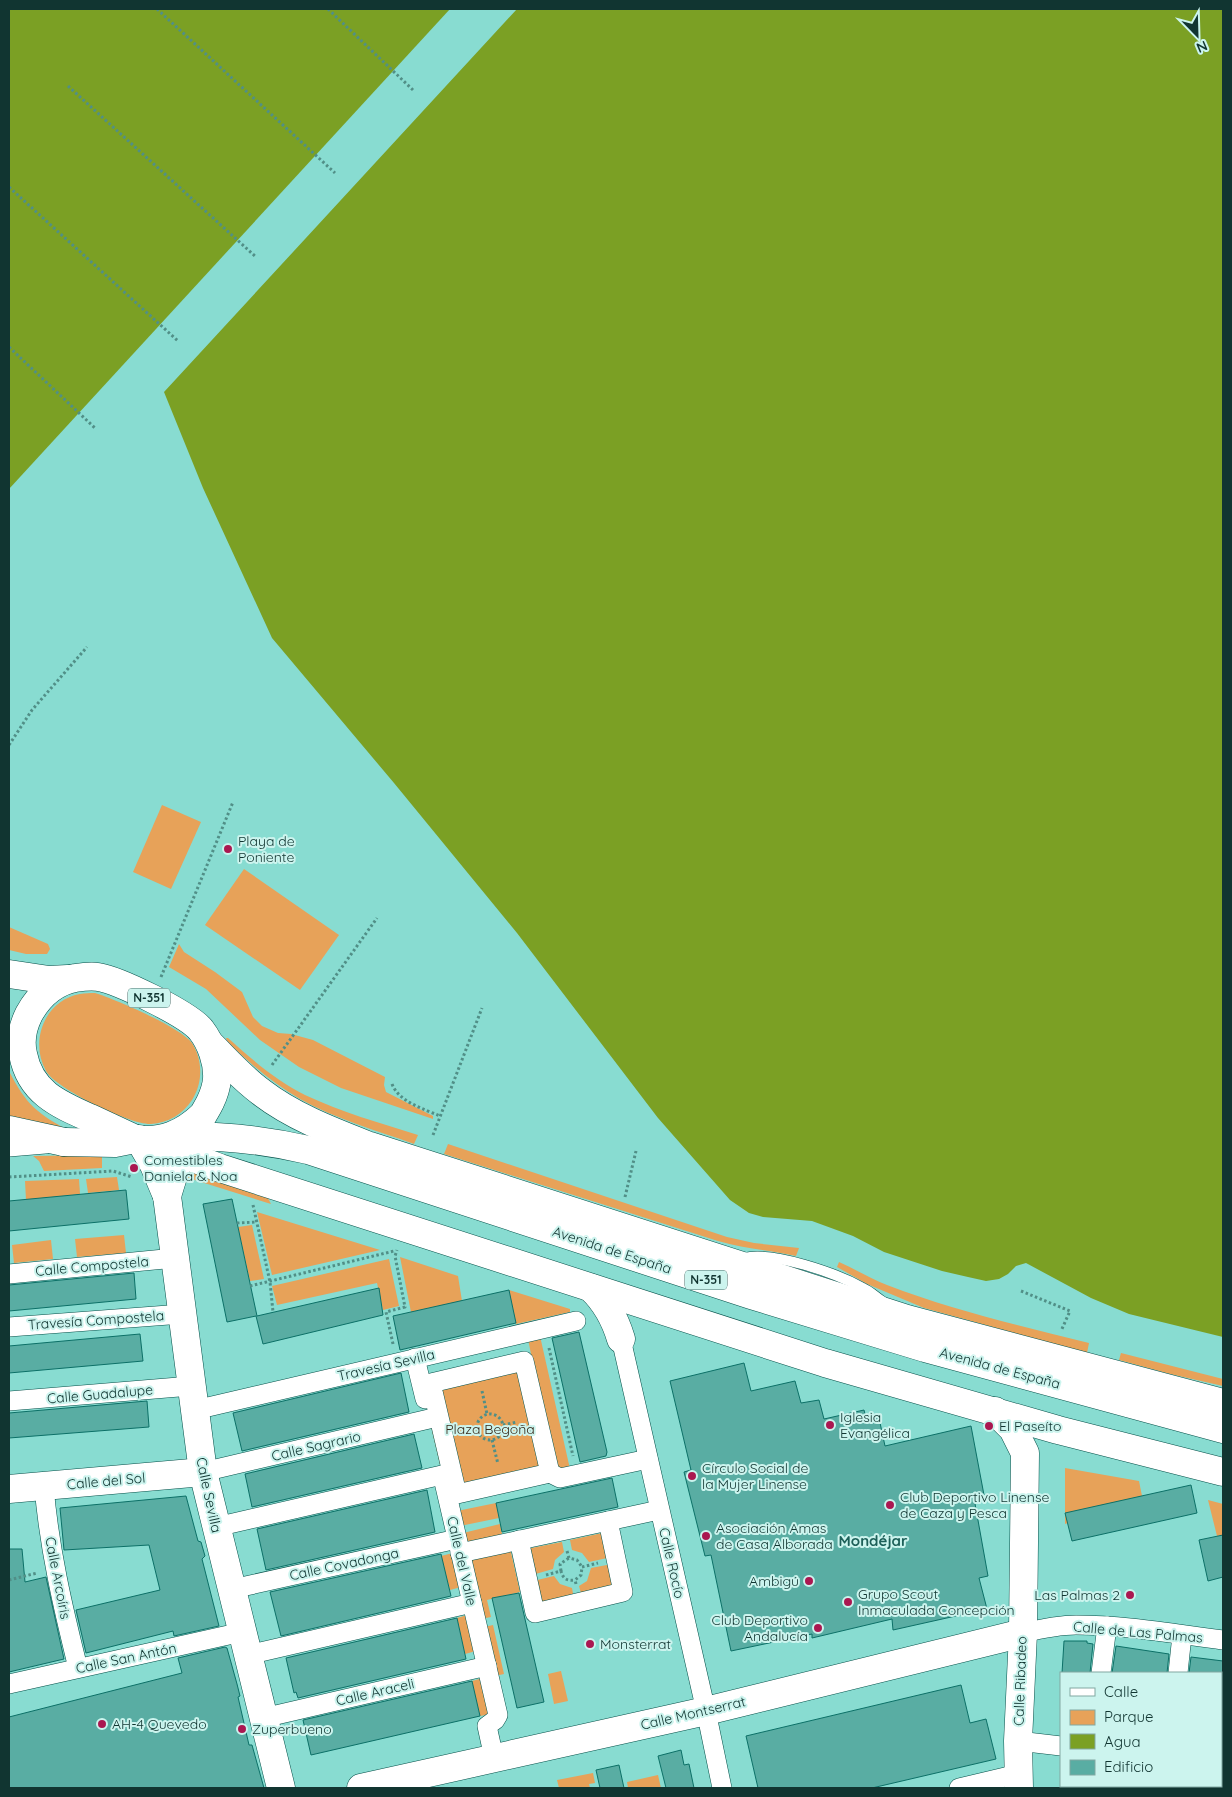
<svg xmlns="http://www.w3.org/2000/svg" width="1232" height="1797" viewBox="0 0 1232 1797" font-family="Quicksand,sans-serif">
<rect width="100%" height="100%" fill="#88dcd1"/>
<g fill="#e7a259">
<polygon points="162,805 201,822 171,889 133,872"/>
<polygon points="244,869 339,935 300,990 205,925"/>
<polygon points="9,927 48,944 50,949 47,954 26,954 9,950"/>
<polygon points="179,944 184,952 215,972 242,992 253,1017 262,1026 278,1033 291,1034 313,1040 385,1077 384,1085 386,1092 433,1116 433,1119 341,1088 299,1067 260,1040 206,989 169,967"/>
<path d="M95,993C115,999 180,1027 192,1043C203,1060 203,1083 192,1100C183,1114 168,1123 151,1124C131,1125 56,1089 46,1071C29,1041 45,1000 80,994C85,993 90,993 95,993Z"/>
<path d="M228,1038C251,1059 277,1081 305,1095C341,1112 380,1123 418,1135L414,1144C376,1130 335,1119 300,1099C273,1083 249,1063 227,1041L226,1038Z"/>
<path d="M9,1071C27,1106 37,1113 71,1132L9,1120Z"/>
<path d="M448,1144L727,1237L754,1243L799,1248L796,1256C770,1250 744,1249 718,1241L444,1154Z"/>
<polygon points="102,1155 102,1168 44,1171 39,1161 33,1156"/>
<polygon points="191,1171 262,1186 271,1204 182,1176"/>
<polygon points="117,1177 119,1190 88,1193 86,1179"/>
<polygon points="79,1179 80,1194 26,1200 25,1181"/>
<polygon points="257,1212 380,1250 272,1275"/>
<polygon points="252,1225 264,1279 250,1281 238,1227"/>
<polygon points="124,1235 126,1253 77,1257 75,1239"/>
<polygon points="51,1240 53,1259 14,1263 12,1245"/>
<polygon points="400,1257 458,1276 462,1301 411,1312"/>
<polygon points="389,1259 399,1306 383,1310 377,1283 277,1305 272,1286"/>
<path d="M839,1262C855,1269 871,1279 887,1285C952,1310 1021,1326 1089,1343L1087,1353L924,1308L867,1284L837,1267Z"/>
<polygon points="509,1290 570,1309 570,1312 516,1324"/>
<polygon points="540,1336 570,1469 449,1503 420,1380 531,1354 528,1339"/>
<polygon points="1121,1353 1223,1379 1223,1386 1170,1374 1119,1360"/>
<polygon points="1065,1468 1139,1481 1142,1496 1065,1524"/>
<polygon points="1208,1500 1223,1504 1223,1535 1217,1536"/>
<polygon points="496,1503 499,1518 460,1526 457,1511"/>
<polygon points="500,1524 503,1539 466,1547 463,1533"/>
<polygon points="607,1532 612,1557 589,1562 582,1553 572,1550 570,1540"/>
<polygon points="562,1542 564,1552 555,1560 553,1569 532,1575 526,1549"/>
<polygon points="510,1548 520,1592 487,1600 491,1617 481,1619 467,1558"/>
<polygon points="453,1553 461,1587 450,1590 441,1556"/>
<polygon points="612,1564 617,1588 582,1597 579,1586 587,1581 591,1568"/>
<polygon points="554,1576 560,1584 572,1588 574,1599 540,1607 533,1581"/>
<polygon points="467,1615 476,1651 465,1654 457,1618"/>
<polygon points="493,1625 504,1674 495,1676 484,1627"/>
<polygon points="561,1671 568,1701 554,1704 548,1674"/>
<polygon points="483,1678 491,1714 480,1716 472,1681"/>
<polygon points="593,1773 595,1783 589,1784 590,1788 559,1788 557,1780"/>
<polygon points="658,1775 661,1788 628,1788 627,1782"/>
</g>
<g fill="#7ba024">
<polygon points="9,9 450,9 9,489"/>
<polygon points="517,9 1223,9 1223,1337 1129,1314 1091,1298 1026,1263 1016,1266 1008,1274 999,1279 986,1281 968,1277 942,1271 884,1252 853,1236 812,1221 763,1217 749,1213 730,1200 658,1118 517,933 394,783 272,638 203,488 164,392"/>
</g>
<g fill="#59ada3" stroke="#0c7067">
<polygon points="126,1190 129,1219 9,1231 9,1201"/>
<polygon points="232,1199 257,1316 379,1288 383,1315 263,1344 256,1316 227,1322 203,1204"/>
<polygon points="134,1273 136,1299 9,1311 9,1285"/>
<polygon points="509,1290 516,1323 400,1350 393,1316"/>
<polygon points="579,1332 607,1452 606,1456 580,1462 552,1338"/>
<polygon points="140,1334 143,1361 9,1373 9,1346"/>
<polygon points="744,1363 751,1391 795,1381 801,1403 819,1400 824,1419 864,1410 867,1422 879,1418 885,1446 971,1426 984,1495 974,1498 988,1576 979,1578 987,1609 893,1630 892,1619 812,1638 812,1634 731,1651 711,1555 705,1556 684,1472 691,1470 670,1381"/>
<polygon points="401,1373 409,1412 242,1451 233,1413"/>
<polygon points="147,1401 149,1427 9,1438 9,1413"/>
<polygon points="414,1434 422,1468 252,1507 245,1474"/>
<polygon points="612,1478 618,1507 502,1532 496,1503"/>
<polygon points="1191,1485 1197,1513 1072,1541 1065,1513"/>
<polygon points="427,1490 435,1532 266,1570 257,1529"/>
<polygon points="186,1496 198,1541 201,1542 205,1556 202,1559 219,1626 174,1636 173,1631 86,1653 76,1610 160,1590 149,1545 64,1550 60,1508"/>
<polygon points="1223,1535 1223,1577 1208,1581 1199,1540"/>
<polygon points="9,1549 22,1549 25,1582 46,1577 64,1659 9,1672"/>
<polygon points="441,1554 451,1596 281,1636 270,1592"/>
<polygon points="519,1593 544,1702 517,1708 492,1598"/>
<polygon points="457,1618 466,1659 298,1698 296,1692 294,1693 286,1658"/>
<polygon points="1064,1641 1087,1641 1087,1643 1093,1644 1090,1673 1062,1673"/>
<polygon points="1116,1646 1169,1654 1167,1673 1112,1673"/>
<polygon points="225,1647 227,1648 237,1684 240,1696 238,1697 249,1745 252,1745 264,1788 9,1788 9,1717 182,1673 178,1658"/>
<polygon points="1191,1657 1223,1661 1223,1673 1189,1673"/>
<polygon points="472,1681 480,1716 311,1755 303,1720"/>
<polygon points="961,1685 970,1723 986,1719 996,1759 872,1788 758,1788 746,1736"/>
<polygon points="681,1750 684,1765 689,1764 694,1788 666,1788 658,1756"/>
<polygon points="619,1765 624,1788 600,1788 596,1770"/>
</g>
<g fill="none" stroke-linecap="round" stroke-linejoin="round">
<g stroke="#045049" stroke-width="11">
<path id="lane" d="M744,1258C773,1251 836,1273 863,1288C870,1291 876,1297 882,1301"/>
</g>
<g stroke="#045049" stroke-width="20">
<g id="street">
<polyline points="9,1147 45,1144"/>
<polyline points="9,1274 175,1258"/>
<polyline points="9,1327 182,1314"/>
<polyline points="621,1339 706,1711 722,1788"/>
<polyline points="415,1358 425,1399"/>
<polygon points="524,1361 550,1473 457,1494 431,1383"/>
<polyline points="9,1401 191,1386"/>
<polyline points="195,1410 576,1321"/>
<polyline points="203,1472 429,1419"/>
<polyline points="550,1473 560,1478 648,1459"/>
<polyline points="444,1482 498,1715 495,1720 487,1726 494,1758"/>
<path d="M44,1486C49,1548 63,1608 78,1668"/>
<polyline points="216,1527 442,1475"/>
<polyline points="519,1540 535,1613 623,1592 608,1521"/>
<polyline points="460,1553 659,1510"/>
<polyline points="232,1589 457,1539"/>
<path d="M1023,1633C1040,1629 1058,1625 1076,1625C1125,1625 1175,1634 1223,1640"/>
<polyline points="248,1655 472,1603"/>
<polyline points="1101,1673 1107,1626"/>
<polyline points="1178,1673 1182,1635"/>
<polyline points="9,1684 242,1632"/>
<polyline points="263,1718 487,1666"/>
<polyline points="1018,1741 1061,1746"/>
<polyline points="1221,1766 1223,1766"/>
<polyline points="959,1788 1018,1774"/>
</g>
</g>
<g stroke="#045049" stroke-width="29">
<g id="secondary">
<polyline points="9,1130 64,1142"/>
<polyline points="158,1145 220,1168 825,1363 1058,1430 1223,1472"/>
<polyline points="167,1196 203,1472 281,1788"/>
<path d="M591,1288C606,1302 615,1319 621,1339"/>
<polyline points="995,1411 1013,1429 1025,1453 1023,1633 1018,1741 1019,1788"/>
<polyline points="9,1489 203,1472"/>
<polyline points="361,1788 706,1711 1023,1633"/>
</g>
</g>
<g stroke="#045049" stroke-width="29">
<g id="highway">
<polyline points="9,974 49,980 68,979"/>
<path d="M211,1045C227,1061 242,1078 261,1092C292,1116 331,1131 367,1145L907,1319L1223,1403"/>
<path d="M173,1136C221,1135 261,1139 308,1150L751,1295L925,1348L1223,1429"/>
<polyline points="139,1139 154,1165 167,1196"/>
<polyline points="64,1142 115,1143 135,1139"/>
<path d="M167,1196C173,1176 179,1155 190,1136C200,1118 215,1101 217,1079C218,1062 211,1043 201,1030C188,1014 118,980 98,977C91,976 82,977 75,978C54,982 39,996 29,1014C23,1026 20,1041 23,1054C30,1092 58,1104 90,1118C105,1125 120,1132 135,1139C162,1143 183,1134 203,1115"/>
</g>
</g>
<g stroke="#518f87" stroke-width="3" stroke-dasharray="2.5 2.5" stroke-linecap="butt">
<polyline points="157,9 335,173"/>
<polyline points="328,9 413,90"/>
<polyline points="68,86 256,257"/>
<polyline points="9,187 178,341"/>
<polyline points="9,347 96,429"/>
<polyline points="9,745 32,710 87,647"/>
<polyline points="161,977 233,802"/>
<polyline points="272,1065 377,918"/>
<path d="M392,1084C399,1102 424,1109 440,1116"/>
<polyline points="433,1135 482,1008"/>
<polyline points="9,1177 113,1171 132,1177"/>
<polyline points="625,1197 636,1151"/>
<polyline points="253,1205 270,1282 273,1312"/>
<polyline points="237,1223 257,1222"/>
<polyline points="250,1286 394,1251"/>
<polyline points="1021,1291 1070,1311 1061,1331"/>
<polyline points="393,1344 386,1312 405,1307 395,1256 397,1250"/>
<polyline points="549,1348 573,1456"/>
<polyline points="482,1391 487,1414"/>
<circle cx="490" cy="1427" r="13"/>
<polyline points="503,1425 517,1422"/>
<polyline points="463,1434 477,1431"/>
<polyline points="492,1440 498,1464"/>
<polyline points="567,1551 569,1558 577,1560 582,1567"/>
<polyline points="561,1571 560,1564 569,1558"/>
<path d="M546,1575L561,1571C563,1579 567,1581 575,1580"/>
<polyline points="9,1580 37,1573"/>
<polyline points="576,1584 575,1580 581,1575 582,1567 598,1563"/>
</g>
<use href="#lane" stroke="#fff" stroke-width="10"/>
<use href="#street" stroke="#fff" stroke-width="19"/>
<use href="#secondary" stroke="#fff" stroke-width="28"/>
<use href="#highway" stroke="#fff" stroke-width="28"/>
</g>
<g fill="#aa1851" stroke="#ccf4ee" stroke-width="2">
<circle cx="228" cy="849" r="5"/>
<circle cx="134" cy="1168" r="5"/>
<circle cx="830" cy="1425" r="5"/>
<circle cx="989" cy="1426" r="5"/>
<circle cx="692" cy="1476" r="5"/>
<circle cx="890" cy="1505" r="5"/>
<circle cx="706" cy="1536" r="5"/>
<circle cx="809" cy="1581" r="5"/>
<circle cx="1130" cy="1595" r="5"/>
<circle cx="848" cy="1602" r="5"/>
<circle cx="818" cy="1628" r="5"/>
<circle cx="590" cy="1644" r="5"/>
<circle cx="102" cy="1724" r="5"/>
<circle cx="242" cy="1729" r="5"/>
</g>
<g text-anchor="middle" stroke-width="4" stroke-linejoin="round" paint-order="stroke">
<g fill="#ccf4ee" stroke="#496e6a" stroke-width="1">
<rect x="128" y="988.5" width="42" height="19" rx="4"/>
<rect x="685" y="1270.5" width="42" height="19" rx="4"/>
</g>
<g font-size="12" font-weight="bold" fill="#113531">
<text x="149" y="1002">N-351</text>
<text x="706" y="1284">N-351</text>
</g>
<g font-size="14" fill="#113531" stroke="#ccf4ee" text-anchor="start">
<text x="238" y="846">Playa de<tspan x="238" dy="16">Poniente</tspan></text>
<text x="144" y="1165">Comestibles<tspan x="144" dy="16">Daniela &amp; Noa</tspan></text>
<text x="840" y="1422">Iglesia<tspan x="840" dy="16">Evangélica</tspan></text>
<text x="999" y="1431">El Paseíto</text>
<text x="702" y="1473">Círculo Social de<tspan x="702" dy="16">la Mujer Linense</tspan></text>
<text x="900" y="1502">Club Deportivo Linense<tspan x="900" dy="16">de Caza y Pesca</tspan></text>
<text x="716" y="1533">Asociación Amas<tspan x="716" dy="16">de Casa Alborada</tspan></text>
<text x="799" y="1586" text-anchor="end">Ambigú</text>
<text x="858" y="1599">Grupo Scout<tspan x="858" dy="16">Inmaculada Concepción</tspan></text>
<text x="1120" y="1600" text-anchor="end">Las Palmas 2</text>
<text x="808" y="1625" text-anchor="end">Club Deportivo<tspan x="808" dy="16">Andalucía</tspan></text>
<text x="600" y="1649">Monsterrat</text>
<text x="112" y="1729">AH-4 Quevedo</text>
<text x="252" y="1734">Zuperbueno</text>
</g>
<g font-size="14" fill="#113531" stroke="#ccf4ee">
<text transform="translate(612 1250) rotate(18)" y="5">Avenida de España</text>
<text transform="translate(92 1266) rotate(-5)" y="5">Calle Compostela</text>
<text transform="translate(96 1320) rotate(-4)" y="5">Travesía Compostela</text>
<text transform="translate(386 1365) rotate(-13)" y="5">Travesía Sevilla</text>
<text transform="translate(1000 1368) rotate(15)" y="5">Avenida de España</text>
<text transform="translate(100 1394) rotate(-5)" y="5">Calle Guadalupe</text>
<text transform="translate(316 1446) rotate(-13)" y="5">Calle Sagrario</text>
<text transform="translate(106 1481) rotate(-5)" y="5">Calle del Sol</text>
<text transform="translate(209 1495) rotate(78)" y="5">Calle Sevilla</text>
<text transform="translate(462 1561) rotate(77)" y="5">Calle del Valle</text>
<text transform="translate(672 1563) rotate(77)" y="5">Calle Rocío</text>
<text transform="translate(344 1564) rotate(-12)" y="5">Calle Covadonga</text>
<text transform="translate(58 1578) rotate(79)" y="5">Calle Arcoíris</text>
<text transform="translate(1138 1632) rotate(5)" y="5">Calle de Las Palmas</text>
<text transform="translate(126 1658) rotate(-12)" y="5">Calle San Antón</text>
<text transform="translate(1020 1681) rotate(-88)" y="5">Calle Ribadeo</text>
<text transform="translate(375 1692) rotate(-13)" y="5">Calle Araceli</text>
<text transform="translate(693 1713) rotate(-13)" y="5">Calle Montserrat</text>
</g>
<g font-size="14" fill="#3a2a1a" stroke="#ccf4ee">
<text x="490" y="1434">Plaza Begoña</text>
</g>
<g font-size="15" font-weight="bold" fill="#1d6059" stroke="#ccf4ee">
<text x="873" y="1546">Mondéjar</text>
</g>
</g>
<rect width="1232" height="1797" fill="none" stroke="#113531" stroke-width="20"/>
<rect x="1060" y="1672" width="162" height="115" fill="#ccf4ee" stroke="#81a8a2"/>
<rect x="1070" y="1688" width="25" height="8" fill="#ffffff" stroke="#81a8a2"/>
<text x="1104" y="1697" font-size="15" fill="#113531">Calle</text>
<rect x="1070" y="1710" width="25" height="15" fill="#e7a259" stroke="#81a8a2"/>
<text x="1104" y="1722" font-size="15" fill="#113531">Parque</text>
<rect x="1070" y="1734" width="25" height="15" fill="#7ba024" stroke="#81a8a2"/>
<text x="1104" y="1747" font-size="15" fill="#113531">Agua</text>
<rect x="1070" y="1760" width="25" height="15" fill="#59ada3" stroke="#81a8a2"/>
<text x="1104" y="1772" font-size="15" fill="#113531">Edificio</text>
<g transform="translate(1197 35) rotate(157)" stroke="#ccf4ee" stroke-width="4" paint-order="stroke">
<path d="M0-4L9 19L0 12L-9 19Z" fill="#113531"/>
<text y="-8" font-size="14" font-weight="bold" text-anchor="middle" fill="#113531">N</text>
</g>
</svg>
